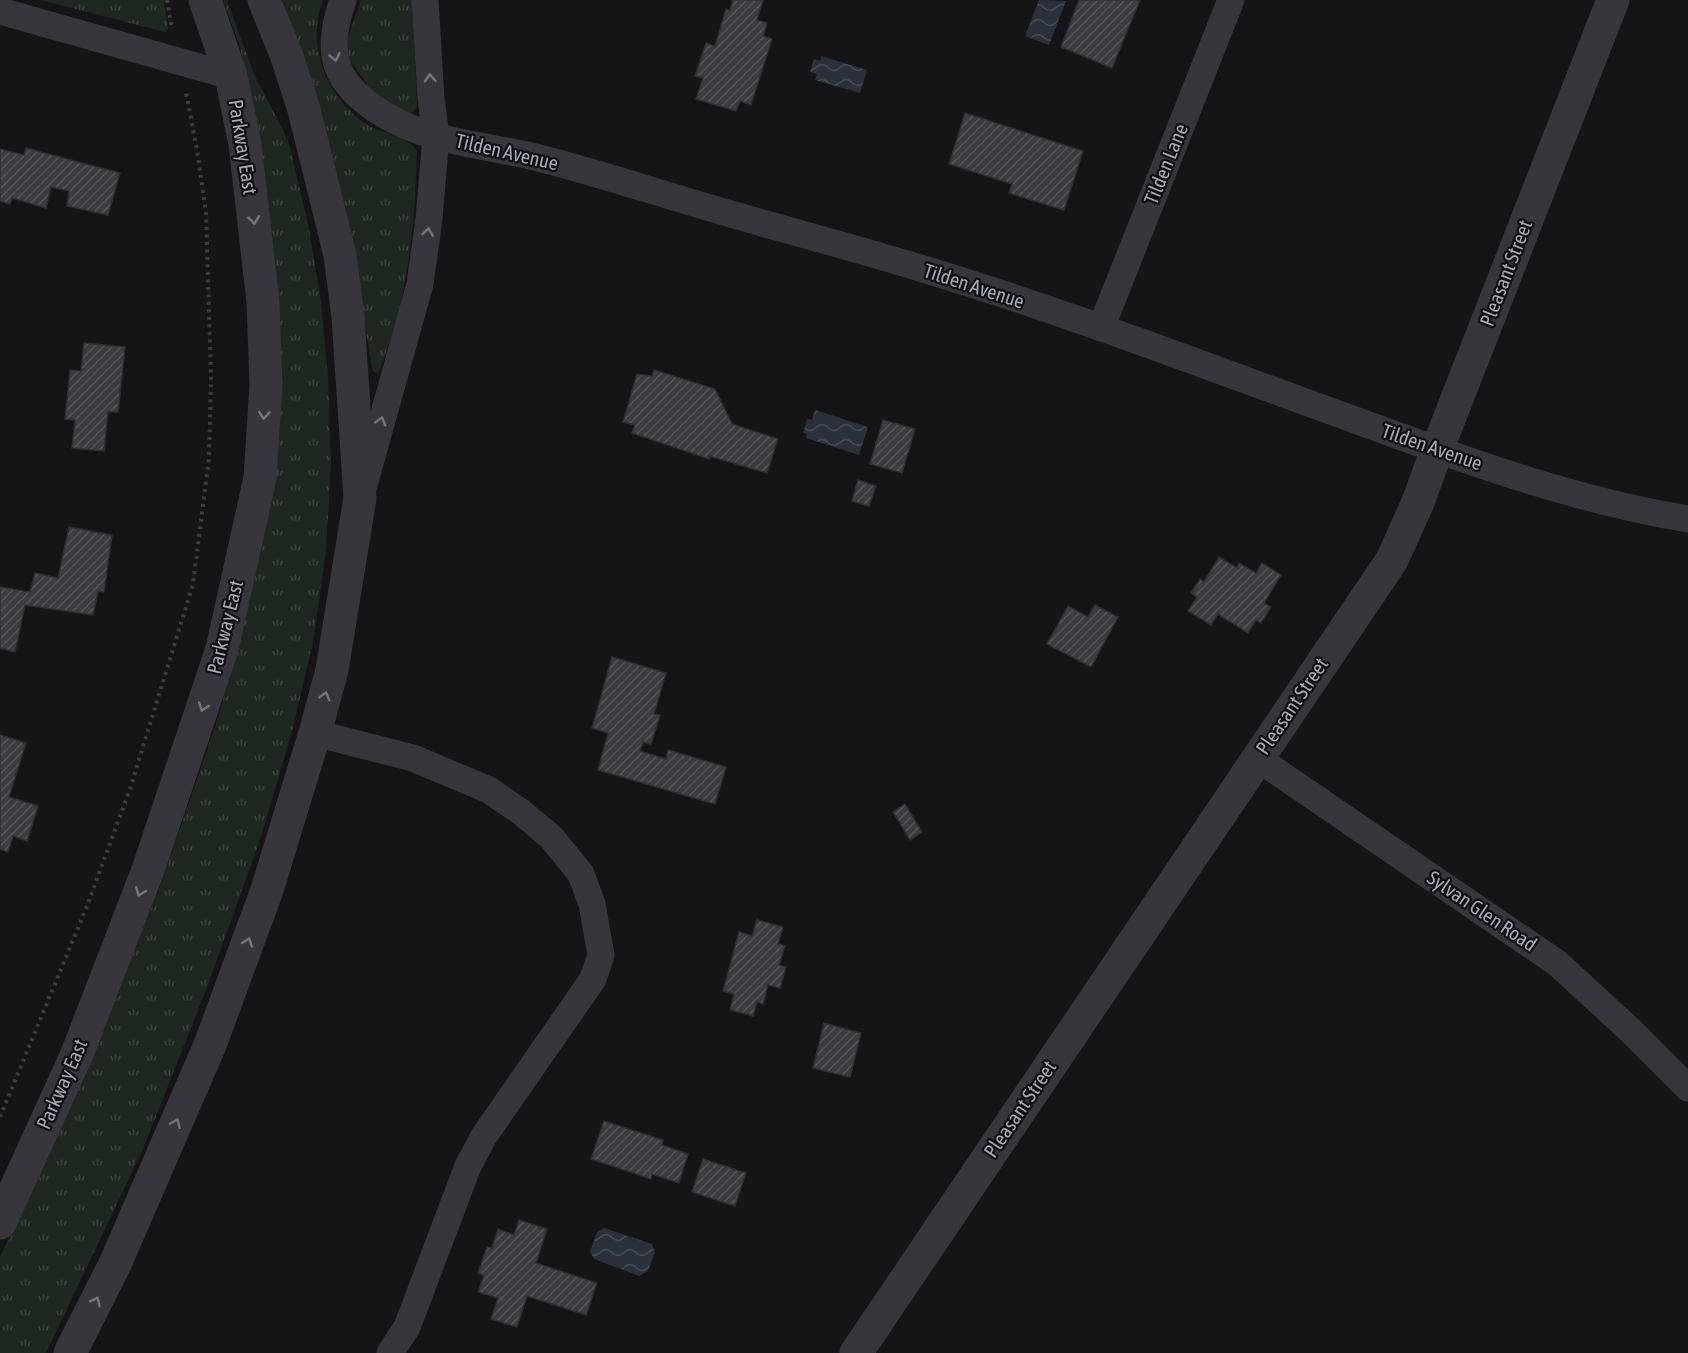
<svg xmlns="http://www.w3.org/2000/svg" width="1688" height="1353" viewBox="0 0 1688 1353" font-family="'Asap Condensed',sans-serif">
<defs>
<pattern id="grass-tufts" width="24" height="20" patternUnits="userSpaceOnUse" patternTransform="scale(1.5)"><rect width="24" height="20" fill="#1f2721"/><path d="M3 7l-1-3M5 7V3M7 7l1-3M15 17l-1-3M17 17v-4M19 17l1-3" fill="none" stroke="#3d443f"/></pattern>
<pattern id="water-waves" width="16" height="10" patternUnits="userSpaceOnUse" patternTransform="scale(1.5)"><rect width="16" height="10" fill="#2b313b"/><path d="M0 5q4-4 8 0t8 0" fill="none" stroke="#474c55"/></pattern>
<pattern id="building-hatch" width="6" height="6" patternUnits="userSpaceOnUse" patternTransform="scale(1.5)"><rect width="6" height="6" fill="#3c3d41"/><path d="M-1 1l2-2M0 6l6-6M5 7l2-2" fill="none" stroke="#55565a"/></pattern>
</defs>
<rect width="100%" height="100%" fill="#151517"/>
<g fill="url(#grass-tufts)">
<polygon points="41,0 164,0 168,29 165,32"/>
<polygon points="223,0 227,0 254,74 288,140 308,223 321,302 328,378 331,464 326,550 314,637 293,728 261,837 206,990 143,1149 46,1353 0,1353 0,1257 84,1079 161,884 219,715 242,630 258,132 240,47"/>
<path d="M282,0H323C305,46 328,100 368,125C382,134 409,136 417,151C415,216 410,282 389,344C385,353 383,365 377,374L373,371L355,269L301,51Z"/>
<polygon points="361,0 412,0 417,107 412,113 407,113 375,95 349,59 347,41"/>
</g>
<g fill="url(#water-waves)">
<polygon points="1039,0 1066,1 1049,45 1025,36"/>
<polygon points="821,56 867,70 860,93 815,80 817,74 810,72 814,59 820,61"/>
<polygon points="815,410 868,427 859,455 806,438 807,434 803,433 807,419 812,420"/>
<polygon points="604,1228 652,1244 655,1252 648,1271 639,1276 594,1259 590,1252 597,1232"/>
</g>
<g fill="url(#building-hatch)" stroke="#2f2f33" stroke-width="1.5">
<polygon points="733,0 763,0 757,20 767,23 763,36 772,39 751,105 740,101 736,111 696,99 703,78 695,76 706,43 715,46 726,9 730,11"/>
<polygon points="1079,0 1140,0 1112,68 1061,47"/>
<polygon points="965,113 1083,151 1064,210 1009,193 1012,184 949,164"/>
<polygon points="26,148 120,173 108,215 67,206 69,191 51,187 46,208 12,198 10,204 0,201 0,149 24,155"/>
<polygon points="84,343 125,347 118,412 108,412 104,451 72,448 75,420 65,419 70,370 81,371"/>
<polygon points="654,370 715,389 732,424 778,439 767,473 709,456 709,459 632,433 635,425 623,422 637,374 652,376"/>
<polygon points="883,420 915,429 902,473 870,464"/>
<polygon points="858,480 876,486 869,506 852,501"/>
<polygon points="69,527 112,535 104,592 98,591 93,615 25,605 15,652 0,648 0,587 30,592 35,573 58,578"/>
<polygon points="1219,557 1237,568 1239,563 1256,573 1262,563 1281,575 1264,603 1271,607 1261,623 1256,620 1248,633 1218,614 1211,625 1188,611 1197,597 1191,593 1200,579 1204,582"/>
<polygon points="1095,605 1118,617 1091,667 1047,644 1068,606 1088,617"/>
<polygon points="612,657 666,673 654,714 660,715 651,744 643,742 640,751 666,759 668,750 726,767 715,804 598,770 608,733 592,728"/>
<polygon points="0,735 26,743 9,797 38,806 27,841 13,836 8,852 0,849"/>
<polygon points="905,804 922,832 910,840 893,812"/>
<polygon points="757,920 783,927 778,944 785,946 779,965 786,967 780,988 768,985 763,1004 757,1002 753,1016 730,1010 734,994 723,991 739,932 752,936"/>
<polygon points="824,1023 861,1033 850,1077 813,1068"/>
<polygon points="604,1121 663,1140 662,1145 688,1154 679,1183 652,1174 651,1179 591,1159"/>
<polygon points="703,1159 746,1173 735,1206 692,1192"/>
<polygon points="519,1220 547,1229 536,1263 597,1283 586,1315 527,1296 517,1327 491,1319 498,1298 478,1292 484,1275 478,1273 487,1247 492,1248 498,1229 514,1235"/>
</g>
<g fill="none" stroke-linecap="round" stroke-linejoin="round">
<g stroke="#3c3d43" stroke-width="4" stroke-dasharray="3 4.5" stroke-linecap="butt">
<polyline points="167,0 172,29"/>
<polyline points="0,1117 87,906 130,789 193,584 209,458 211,378 206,213 198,156 186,92"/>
</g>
<g stroke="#36363c" stroke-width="27">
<path d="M343,0C324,54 334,84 383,114C428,142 485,145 535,157C599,173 661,194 724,212C789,231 855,248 920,268C1067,312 1211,368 1355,420C1464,460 1573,500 1688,519"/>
<polyline points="0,11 231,76"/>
<polyline points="1101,328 1231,0"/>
<polyline points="364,485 420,284 429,219 436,136 431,98 425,0"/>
<polyline points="315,733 413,758 489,790 521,812 551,837 581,874 592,904 601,955 593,979 484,1136 468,1166 407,1327 390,1353"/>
<polyline points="1257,758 1557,963 1631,1031 1688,1088"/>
</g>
<g stroke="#36363c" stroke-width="33">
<polyline points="0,1223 77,1054 148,870 222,649 260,478 266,385 263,302 245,144 231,76 205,0"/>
<polyline points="70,1353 115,1264 210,1045 267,890 315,733 332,670 360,498 348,317 340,255 303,106 286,54 264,0"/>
<polyline points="856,1353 1392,560 1418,502 1437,450 1613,0"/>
</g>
</g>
<defs><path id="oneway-chevron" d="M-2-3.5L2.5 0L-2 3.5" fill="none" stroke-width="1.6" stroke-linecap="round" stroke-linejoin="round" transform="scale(1.5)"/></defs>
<g stroke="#747580">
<use href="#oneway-chevron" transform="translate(335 57) rotate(77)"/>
<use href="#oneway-chevron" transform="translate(430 78) rotate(-93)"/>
<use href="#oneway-chevron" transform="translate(254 220) rotate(83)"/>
<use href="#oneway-chevron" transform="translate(428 232) rotate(-82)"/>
<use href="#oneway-chevron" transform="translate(264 415) rotate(94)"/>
<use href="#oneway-chevron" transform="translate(381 421) rotate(-74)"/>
<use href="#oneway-chevron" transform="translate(325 696) rotate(-75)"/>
<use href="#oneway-chevron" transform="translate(203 707) rotate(109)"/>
<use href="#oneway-chevron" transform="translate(140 892) rotate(111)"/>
<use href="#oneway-chevron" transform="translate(248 942) rotate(-70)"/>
<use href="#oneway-chevron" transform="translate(176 1123) rotate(-67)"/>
<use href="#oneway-chevron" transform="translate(96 1301) rotate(-63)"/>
</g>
<g text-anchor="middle" stroke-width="4.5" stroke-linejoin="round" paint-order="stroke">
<g font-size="20" fill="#a6a9b7" stroke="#101012">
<text transform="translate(243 147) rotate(81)" y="7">Parkway East</text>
<text transform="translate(507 152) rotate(13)" y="7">Tilden Avenue</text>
<text transform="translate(1166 164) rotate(-68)" y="7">Tilden Lane</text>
<text transform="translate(1506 273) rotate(-69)" y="7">Pleasant Street</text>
<text transform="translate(974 286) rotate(18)" y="7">Tilden Avenue</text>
<text transform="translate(1432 447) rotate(19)" y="7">Tilden Avenue</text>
<text transform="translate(225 627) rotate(-76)" y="7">Parkway East</text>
<text transform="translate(1292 706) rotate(-56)" y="7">Pleasant Street</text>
<text transform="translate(1482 911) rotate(34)" y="7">Sylvan Glen Road</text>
<text transform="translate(62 1084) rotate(-66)" y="7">Parkway East</text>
<text transform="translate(1020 1109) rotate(-56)" y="7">Pleasant Street</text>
</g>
</g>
</svg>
